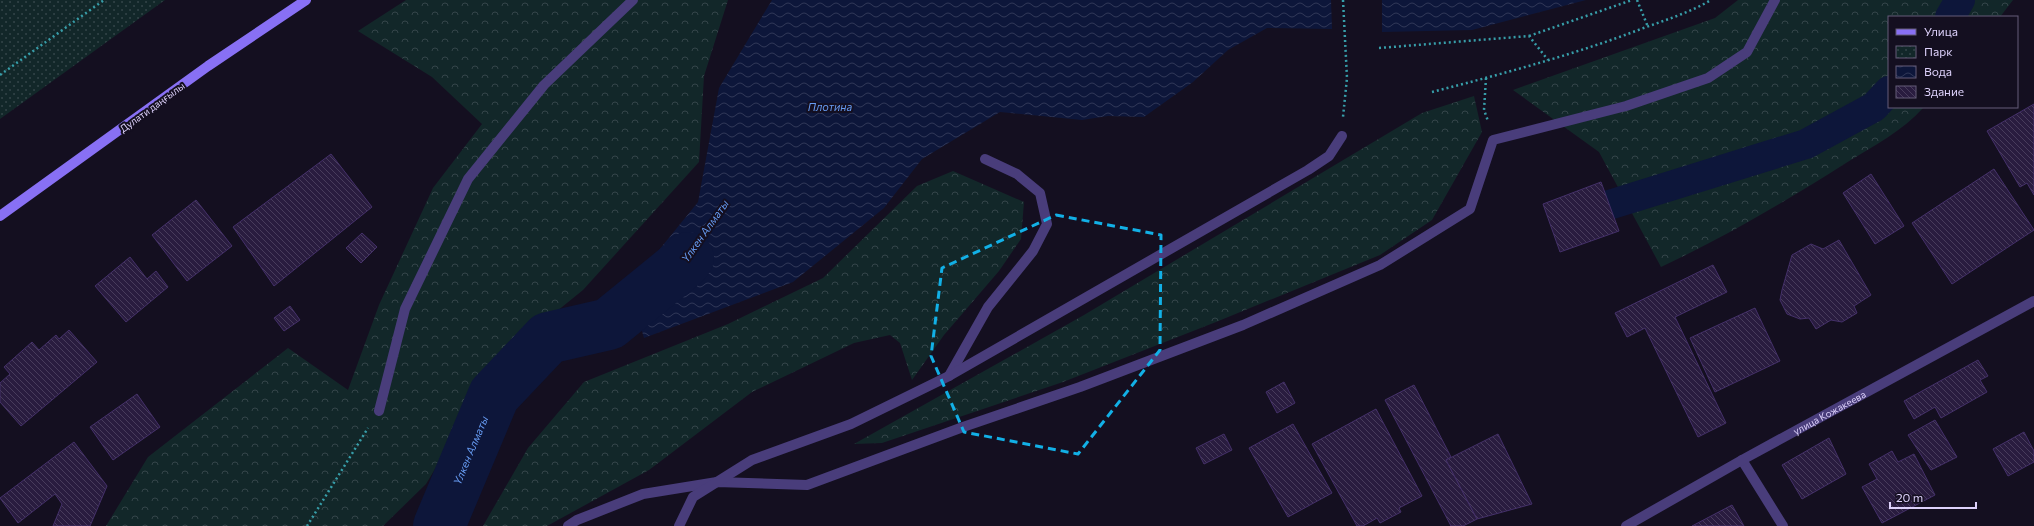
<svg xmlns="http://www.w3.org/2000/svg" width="2034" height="526" viewBox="0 0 2034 526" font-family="Commissioner,sans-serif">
<defs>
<pattern id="forest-crowns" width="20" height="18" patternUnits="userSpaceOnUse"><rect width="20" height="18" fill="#122729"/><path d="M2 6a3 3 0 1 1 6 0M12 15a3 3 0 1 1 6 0" fill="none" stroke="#344549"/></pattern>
<pattern id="park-dots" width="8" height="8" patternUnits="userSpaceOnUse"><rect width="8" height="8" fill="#122729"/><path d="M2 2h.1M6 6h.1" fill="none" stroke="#344549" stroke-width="1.8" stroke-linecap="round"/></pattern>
<pattern id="water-waves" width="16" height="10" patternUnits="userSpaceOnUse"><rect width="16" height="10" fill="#0d163a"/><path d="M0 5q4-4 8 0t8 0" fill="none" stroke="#303757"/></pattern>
<pattern id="building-back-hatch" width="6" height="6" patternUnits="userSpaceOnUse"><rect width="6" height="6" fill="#291c3f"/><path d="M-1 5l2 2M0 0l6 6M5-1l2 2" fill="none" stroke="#483c5c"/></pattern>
</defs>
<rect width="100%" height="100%" fill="#140f20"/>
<g fill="url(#forest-crowns)">
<polygon points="406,0 728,0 704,76 699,162 583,290 489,366 483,389 426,484 383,526 106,526 148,457 288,348 348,390 379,305 433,188 482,124 432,77 358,31"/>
<path d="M1738,0H2013L2000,17H1889V107H1924C1903,131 1873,146 1846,163C1786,201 1725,237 1661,267L1599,152L1513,90L1715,18Z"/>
<polygon points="1474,96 1482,132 1432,220 1380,255 1216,322 1063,382 882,443 854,444 1084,315 1422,113"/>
<polygon points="953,171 1024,202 1021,239 999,271 944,335 912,380 900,343 890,335 854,343 752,392 649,470 547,526 483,526 528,448 584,382 728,324 823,278 917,186"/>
</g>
<polygon fill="url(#park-dots)" points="0,0 165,0 0,119"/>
<g fill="url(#water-waves)">
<polygon points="772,0 1331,0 1332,29 1267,28 1228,50 1193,82 1144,117 1108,116 1082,120 1000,112 922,159 884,208 793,282 644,338 629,287 698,202 719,88"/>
<polygon points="1382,0 1586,0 1472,30 1382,32"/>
</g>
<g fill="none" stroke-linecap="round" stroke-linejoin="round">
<g stroke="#0d163a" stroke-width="30">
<polyline points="1950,17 1960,0"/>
<polyline points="1609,205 1806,144 1874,107 1889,91"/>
</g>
<path stroke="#0d163a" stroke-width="52" id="s1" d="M439,526L494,395L548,338L609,324L685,262L688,258"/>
</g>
<g fill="url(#building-back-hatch)" stroke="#443069">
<polygon points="2034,104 2034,195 2027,183 2020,187 1987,131"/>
<polygon points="331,154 372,207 274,286 233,227"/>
<polygon points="1994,169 2034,230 1952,284 1912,223"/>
<polygon points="1871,174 1904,226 1875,244 1843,193"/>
<polygon points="1601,182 1619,231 1560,252 1543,204"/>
<polygon points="196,200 232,246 187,281 152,235"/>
<polygon points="362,233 377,247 361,263 346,248"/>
<polygon points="1839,240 1871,295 1854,306 1857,313 1842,322 1831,320 1816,329 1809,318 1800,319 1787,314 1780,300 1782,290 1792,255 1811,244 1823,249"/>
<polygon points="130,257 147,279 156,271 168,287 126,322 95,286"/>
<polygon points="1713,265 1727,292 1675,317 1726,423 1698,437 1645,328 1627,337 1615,313"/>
<polygon points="290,306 300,320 284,331 274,318"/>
<polygon points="1755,308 1780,361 1715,392 1690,338"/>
<polygon points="69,330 97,362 21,426 0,402 0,383 10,374 4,367 32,342 39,350 56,335 59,339"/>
<polygon points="1978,360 1988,376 1980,380 1987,392 1941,418 1935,407 1914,419 1904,401"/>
<polygon points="1284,382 1295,403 1277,413 1266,392"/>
<polygon points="1414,385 1451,457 1446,460 1477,519 1463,526 1451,526 1385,400"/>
<polygon points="137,394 160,427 113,460 90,427"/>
<polygon points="1376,409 1422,496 1399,508 1401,512 1380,523 1377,518 1363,526 1357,526 1312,444"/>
<polygon points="1935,420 1957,457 1931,470 1908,435"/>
<polygon points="1293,424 1332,493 1288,517 1249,448"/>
<polygon points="2024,432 2034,451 2034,462 2008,476 1993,449"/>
<polygon points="1224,434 1232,450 1204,464 1196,448"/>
<polygon points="1498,434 1532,504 1477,519 1446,460"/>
<polygon points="1829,438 1846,474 1802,499 1782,465"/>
<polygon points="74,442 107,486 90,526 53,526 62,504 55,494 18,523 0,498"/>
<polygon points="1892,451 1898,462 1914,454 1935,495 1882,523 1862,487 1877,479 1869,464"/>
<polygon points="1732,505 1744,526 1692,526"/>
</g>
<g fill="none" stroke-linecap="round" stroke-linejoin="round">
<g stroke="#379ea9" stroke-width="2.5" stroke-dasharray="2 3" stroke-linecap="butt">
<polyline points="1343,0 1347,78 1343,117"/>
<polyline points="1637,0 1648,27"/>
<polyline points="1529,36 1632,0"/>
<polyline points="1379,48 1529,36 1548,60"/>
<polyline points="0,75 104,0"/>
<polyline points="1486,78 1484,110 1488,121"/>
<path d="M1432,92C1502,74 1573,55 1641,29C1665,20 1689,13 1711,0"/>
<polyline points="307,526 368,428"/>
</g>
<g stroke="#493d7b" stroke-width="10">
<polyline points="949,376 988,307 1033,251 1047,224 1040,193 1017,174 985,159"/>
<polyline points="379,411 405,309 468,179 544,85 633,0"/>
<polyline points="568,526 577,520 643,494 717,482 807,485 963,427 1080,387 1243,325 1380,265 1470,209 1493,140 1626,106 1708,78 1747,52 1775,0"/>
<polyline points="679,526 693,497 752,460 851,424 949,376 1308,170 1329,156 1342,136"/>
</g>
<polyline stroke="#493d7b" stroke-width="10" points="1742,460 1783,526"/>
<path stroke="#493d7b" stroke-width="10" id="s2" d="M1626,526L1742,460L2034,301"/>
<polyline stroke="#8870f4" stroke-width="10" points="0,216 208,66 306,0"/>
</g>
<path fill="none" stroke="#12b0e6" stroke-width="3" stroke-dasharray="8 5" stroke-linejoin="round" d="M1056,215L1161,235L1160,350L1078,454L964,432L931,356L942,268Z"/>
<g text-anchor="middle" stroke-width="4" stroke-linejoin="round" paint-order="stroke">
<g font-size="10" fill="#ddd1fb" stroke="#140f20">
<text transform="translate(152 107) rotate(-36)" y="4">Дулати даңғылы</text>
<text dy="4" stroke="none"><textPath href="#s2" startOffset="233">улица Кожакеева</textPath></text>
</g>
<g font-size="11" font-style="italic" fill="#679cf3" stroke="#140f20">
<text x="830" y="111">Плотина</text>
<text transform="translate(705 231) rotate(-55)" y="4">Үлкен Алматы</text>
<text dy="4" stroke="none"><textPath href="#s1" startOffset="82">Үлкен Алматы</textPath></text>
</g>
</g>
<rect x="1888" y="16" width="130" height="92" fill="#140f20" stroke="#645d78"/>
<rect x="1896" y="29" width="20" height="6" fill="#8870f4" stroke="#645d78"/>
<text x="1924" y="36" font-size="12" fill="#ddd1fb">Улица</text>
<rect x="1896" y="46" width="20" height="12" fill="url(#park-dots)" stroke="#645d78"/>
<text x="1924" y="56" font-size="12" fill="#ddd1fb">Парк</text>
<rect x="1896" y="66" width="20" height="12" fill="url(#water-waves)" stroke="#645d78"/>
<text x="1924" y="76" font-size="12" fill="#ddd1fb">Вода</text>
<rect x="1896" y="86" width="20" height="12" fill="url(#building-back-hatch)" stroke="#645d78"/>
<text x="1924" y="96" font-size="12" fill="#ddd1fb">Здание</text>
<path d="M1890 502v6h86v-6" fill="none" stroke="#ddd1fb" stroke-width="2"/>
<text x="1896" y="502" font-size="12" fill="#ddd1fb" stroke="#140f20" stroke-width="3" paint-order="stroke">20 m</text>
</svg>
